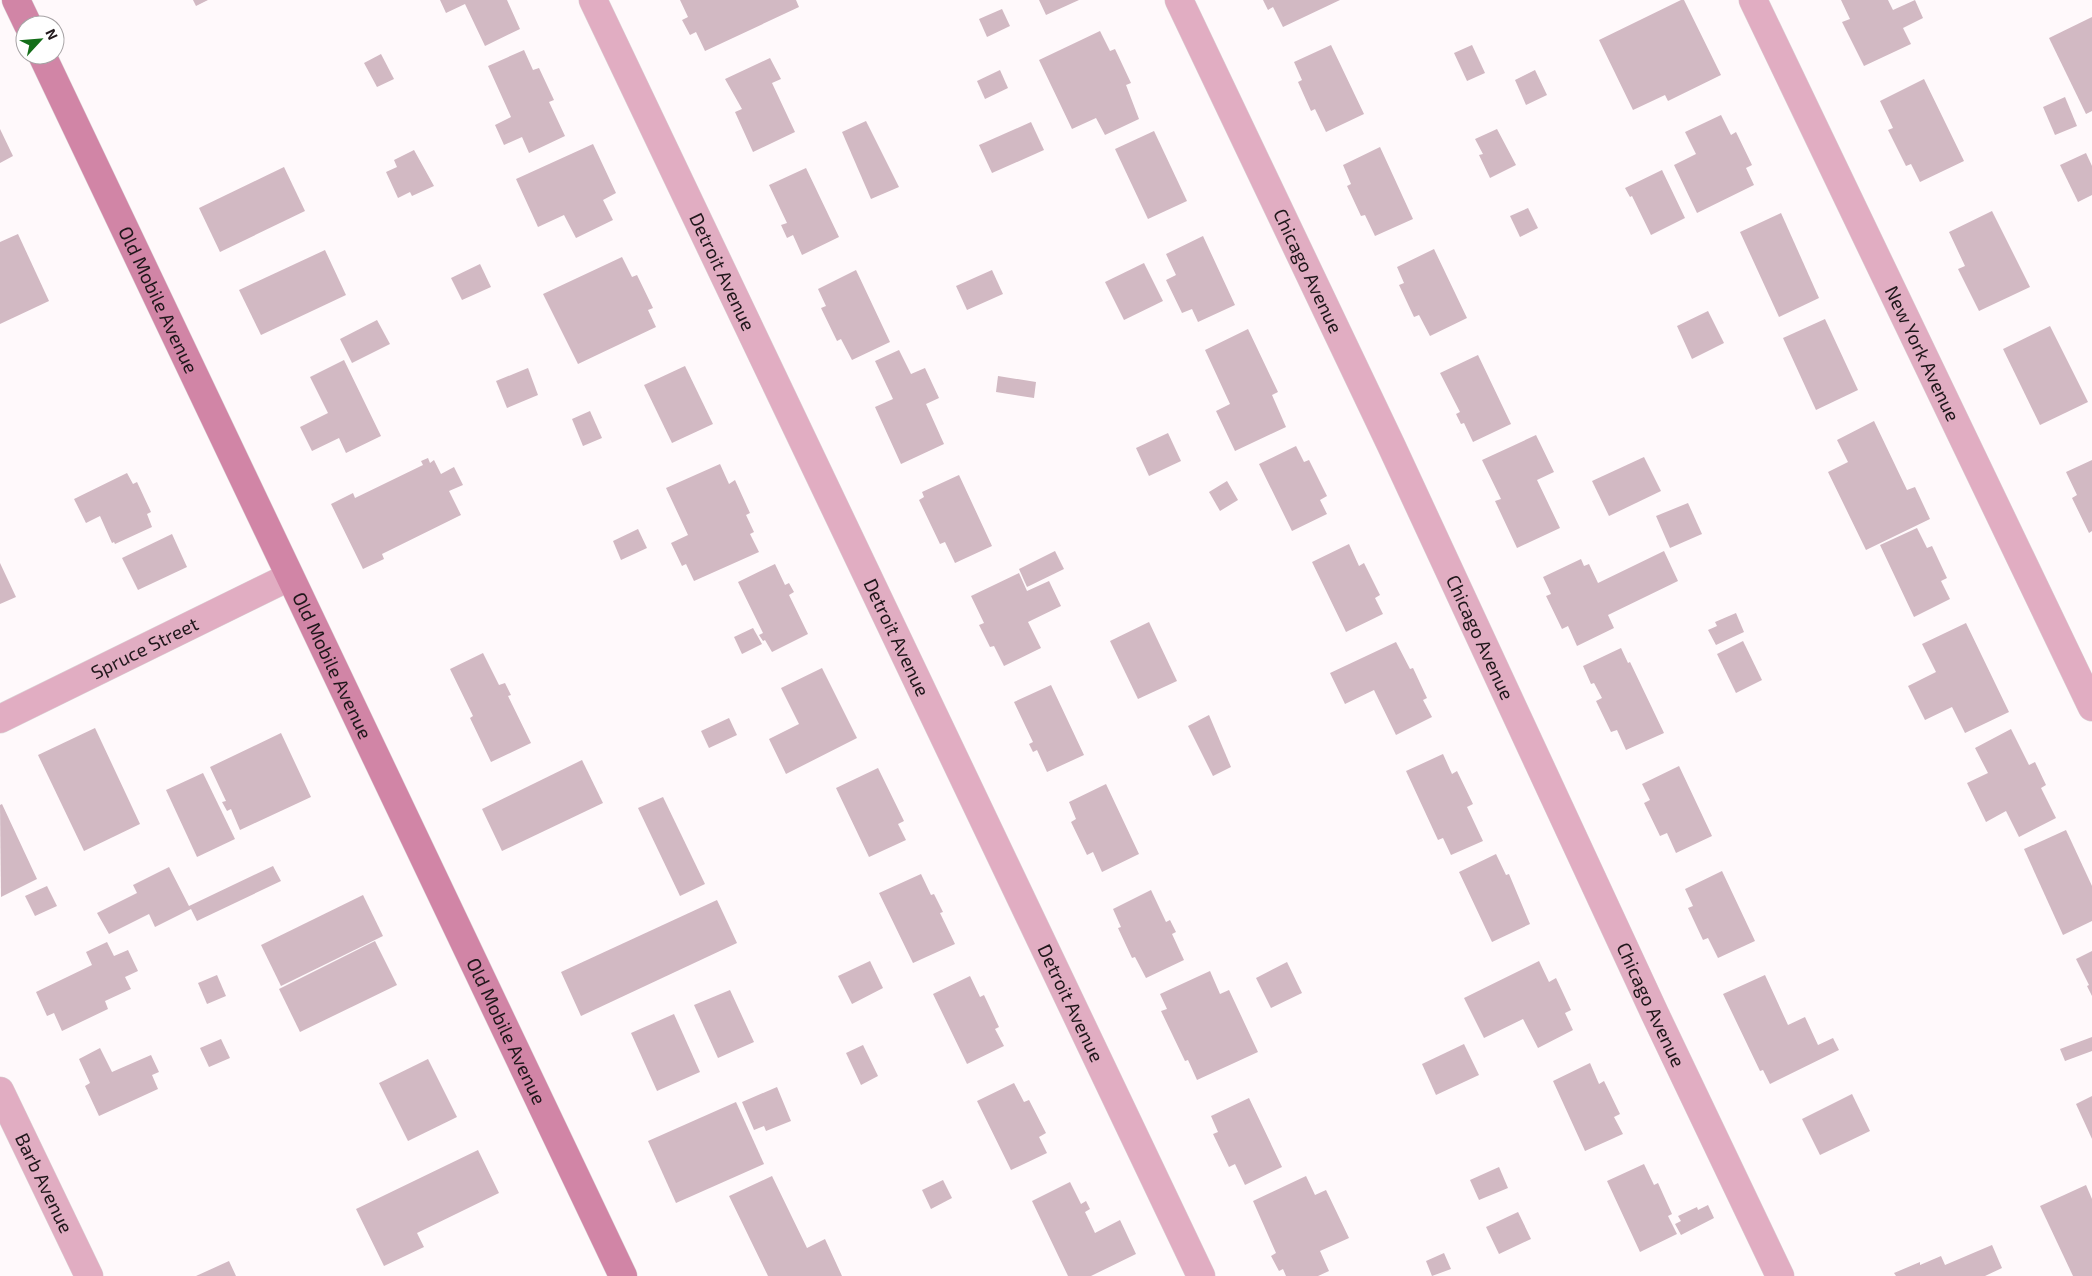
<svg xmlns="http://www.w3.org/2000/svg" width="2092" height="1276" viewBox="0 0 2092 1276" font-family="'Exo 2',sans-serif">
<rect width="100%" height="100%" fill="#fff9fb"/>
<g fill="#d2b9c3">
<polygon points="193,0 208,0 196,6"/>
<polygon points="440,0 507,0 520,29 485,46 465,4 446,13"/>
<polygon points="680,0 796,0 799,7 705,51 696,32 690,35 682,20 688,17"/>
<polygon points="1039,0 1079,0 1046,15"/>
<polygon points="1263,0 1340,0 1283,27 1273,7 1268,10"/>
<polygon points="1681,0 1684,0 1721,75 1668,101 1665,95 1633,110 1599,40"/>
<polygon points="1841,0 1888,0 1893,10 1915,0 1923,18 1903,28 1911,44 1864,66 1842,22 1850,19"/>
<polygon points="1002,9 1010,26 987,37 979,19"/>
<polygon points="2092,17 2092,111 2086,114 2049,38"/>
<polygon points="1100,31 1110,51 1115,49 1131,83 1126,85 1139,119 1105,135 1096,118 1072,129 1039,60"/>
<polygon points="1331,45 1364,114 1326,132 1315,109 1311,111 1298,82 1302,80 1294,62"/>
<polygon points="1472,45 1485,73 1467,81 1454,53"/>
<polygon points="524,50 533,70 539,68 554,100 549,102 565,136 529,153 522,137 504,145 495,125 511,117 488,66"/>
<polygon points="381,54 394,79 377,87 364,63"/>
<polygon points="770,58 781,79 772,83 795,132 753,152 735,112 742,109 725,79"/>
<polygon points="1000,70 1008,88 985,99 977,81"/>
<polygon points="1535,70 1547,95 1526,105 1515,80"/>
<polygon points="1924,79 1964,161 1920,182 1911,164 1906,166 1888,130 1893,128 1880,101"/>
<polygon points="2065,97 2077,126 2055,135 2043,107"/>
<polygon points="1721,115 1731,135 1736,132 1752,165 1746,168 1754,185 1697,213 1674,165 1696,154 1685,132"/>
<polygon points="866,121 899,187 871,199 842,132"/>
<polygon points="1031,122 1044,150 992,173 979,145"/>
<polygon points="0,129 13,156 0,163"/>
<polygon points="1497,129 1516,165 1490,178 1479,155 1483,154 1475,139"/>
<polygon points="1154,131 1187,201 1148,219 1115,149"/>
<polygon points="593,144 616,193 603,200 613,220 576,238 564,215 538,227 516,179"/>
<polygon points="1380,147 1413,219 1375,236 1365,215 1361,216 1347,186 1351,184 1343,165"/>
<polygon points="414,150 434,186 412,196 410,192 398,198 386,172 397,167 394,160"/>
<polygon points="2086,153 2092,166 2092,195 2078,202 2060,165"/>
<polygon points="284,167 305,211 220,252 199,208"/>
<polygon points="806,168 839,237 802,255 793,235 787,238 781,225 787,223 769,185"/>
<polygon points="1662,170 1685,218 1651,235 1632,196 1630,197 1625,188"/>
<polygon points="1528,208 1538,228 1520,237 1510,216"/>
<polygon points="1992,211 2030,287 1979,311 1958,269 1965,266 1949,232"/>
<polygon points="1781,213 1819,298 1779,317 1740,232"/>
<polygon points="18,234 49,301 0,324 0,242"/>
<polygon points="1203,236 1235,305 1198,322 1192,309 1182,313 1166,280 1176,275 1166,254"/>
<polygon points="1434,249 1467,318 1430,336 1419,315 1414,317 1399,285 1404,283 1397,267"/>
<polygon points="325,250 346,295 261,335 239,290"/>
<polygon points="622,257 632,277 637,275 653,308 648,310 656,327 578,364 543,294"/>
<polygon points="1144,263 1163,301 1124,320 1105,282"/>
<polygon points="480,264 491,287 462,300 451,278"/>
<polygon points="856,270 890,342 852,360 841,339 837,341 821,308 826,306 818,289"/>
<polygon points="992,270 1003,294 967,310 956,286"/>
<polygon points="1708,311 1724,343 1692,359 1677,326"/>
<polygon points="1825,319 1858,390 1816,410 1783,338"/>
<polygon points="377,320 390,344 352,363 340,339"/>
<polygon points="2050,326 2088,402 2040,425 2003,349"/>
<polygon points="1248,329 1278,392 1272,395 1286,427 1235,451 1216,411 1230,404 1205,350"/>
<polygon points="899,350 911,374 925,368 939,398 926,404 944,444 901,464 875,407 893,399 875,361"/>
<polygon points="1478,355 1511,424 1473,442 1464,423 1461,424 1456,414 1460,412 1440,373"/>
<polygon points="344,360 381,436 346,453 339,438 312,451 300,427 328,413 310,377"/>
<polygon points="685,366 713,424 672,443 644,385"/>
<polygon points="528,368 538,395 507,408 496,381"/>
<polygon points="998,376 1036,382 1034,398 996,392"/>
<polygon points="590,411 602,438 583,446 572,419"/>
<polygon points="1874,421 1907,490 1915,487 1930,519 1866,550 1828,472 1848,462 1837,440"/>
<polygon points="1168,433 1181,461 1149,476 1136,448"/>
<polygon points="1536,435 1554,472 1537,480 1560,528 1517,548 1495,501 1501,499 1482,460"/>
<polygon points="1296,446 1304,462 1309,460 1327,496 1320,500 1327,514 1292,531 1259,464"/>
<polygon points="1644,457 1661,491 1609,516 1592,481"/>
<polygon points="428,458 430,463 434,460 441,474 454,467 463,485 449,491 461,515 382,554 384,559 363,569 331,504 353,493 355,498 423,465 421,461"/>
<polygon points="2092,460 2092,531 2089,533 2072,498 2077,495 2066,472"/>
<polygon points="720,464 729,484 735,480 750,513 746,515 754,532 750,534 759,552 694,581 686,564 682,566 671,543 688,535 666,488"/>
<polygon points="127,473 133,484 137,482 151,512 147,514 152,527 115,544 114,542 112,543 100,516 86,523 74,499"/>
<polygon points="959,475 992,546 955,563 945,542 940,544 919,500 924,497 922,492"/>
<polygon points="1227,481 1238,500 1220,511 1209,492"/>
<polygon points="1688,503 1702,534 1670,548 1656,516"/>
<polygon points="1917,528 1927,548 1932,546 1947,578 1941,581 1950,599 1914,617 1880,545"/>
<polygon points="638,529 647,548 621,560 613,541"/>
<polygon points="172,534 187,567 138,590 122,558"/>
<polygon points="1349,544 1359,566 1364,563 1380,595 1375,598 1383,614 1346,632 1312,562"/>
<polygon points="1055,551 1064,569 1027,587 1019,569"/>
<polygon points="1664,551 1678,581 1608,615 1614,628 1577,646 1568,626 1562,629 1546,596 1551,594 1543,577 1581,559 1584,566 1589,564 1598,583"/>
<polygon points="0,563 16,597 0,604"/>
<polygon points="775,564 785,585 789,583 794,592 789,595 808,634 772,652 765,640 763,641 759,635 763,633 738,582"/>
<polygon points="1019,573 1027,591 1049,581 1061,606 1028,622 1041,648 1004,666 994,646 990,647 979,625 984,623 971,596"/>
<polygon points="1736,613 1744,632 1716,645 1708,630 1717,626 1715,622"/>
<polygon points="1149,622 1177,681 1138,699 1110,641"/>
<polygon points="1966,623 2009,712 1965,733 1952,707 1925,720 1908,686 1936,672 1922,644"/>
<polygon points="753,628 762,644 742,654 734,637"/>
<polygon points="1743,641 1762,680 1736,693 1717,654"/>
<polygon points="1396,642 1410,669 1413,668 1427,698 1423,700 1432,717 1396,735 1374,690 1345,704 1330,673"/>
<polygon points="1621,648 1628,663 1630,662 1664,733 1626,750 1617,730 1611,732 1596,701 1602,698 1594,683 1591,684 1583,666"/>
<polygon points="483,653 499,685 505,683 511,695 508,696 531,743 491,762 470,718 473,716 450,669"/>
<polygon points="822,668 857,738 786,774 769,739 799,724 781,688"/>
<polygon points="1051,685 1084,755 1047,772 1037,750 1033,752 1029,744 1033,742 1014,702"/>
<polygon points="1209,715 1231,767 1213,776 1188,726"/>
<polygon points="729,718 737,735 709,748 701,731"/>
<polygon points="95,728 140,824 84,851 38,755"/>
<polygon points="2011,729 2029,765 2035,762 2046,785 2041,788 2056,818 2019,837 2006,811 1986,822 1967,783 1988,773 1975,748"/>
<polygon points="281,733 311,797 240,830 231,809 227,811 222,802 226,801 210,767"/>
<polygon points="1443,754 1452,774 1457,771 1473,804 1467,807 1483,841 1451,855 1443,838 1438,840 1406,771"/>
<polygon points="582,760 603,803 502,851 482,809"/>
<polygon points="1679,766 1712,836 1676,853 1667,833 1660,836 1644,803 1650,800 1642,784"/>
<polygon points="878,768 904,821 898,824 906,840 869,857 836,788"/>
<polygon points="203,773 235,839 197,857 166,790"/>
<polygon points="1106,784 1139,854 1102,872 1093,852 1087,855 1071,822 1076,819 1069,802"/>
<polygon points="663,797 705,884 680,896 638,808"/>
<polygon points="2,804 37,879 1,897 0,805"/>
<polygon points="2066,830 2092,886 2092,921 2063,935 2024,849"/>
<polygon points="1496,854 1506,875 1509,874 1530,924 1492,942 1459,872"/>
<polygon points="273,866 281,881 197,921 191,909 155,927 149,914 109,934 97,913 137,893 133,885 169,867 189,906"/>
<polygon points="1722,871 1755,941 1718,958 1708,938 1703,940 1688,908 1693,906 1685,889"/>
<polygon points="921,874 931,895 934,894 943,912 940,913 955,944 913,963 879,893"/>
<polygon points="47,886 57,906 35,916 25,896"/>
<polygon points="1151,890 1166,922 1170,920 1176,932 1172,934 1184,960 1146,978 1135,957 1132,958 1118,928 1121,927 1113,909"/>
<polygon points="363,895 383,936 281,986 261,945"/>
<polygon points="717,900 737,943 581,1016 561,972"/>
<polygon points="375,941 397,985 300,1032 279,989"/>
<polygon points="107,942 114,956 128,950 138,971 125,977 131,989 105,1001 108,1009 62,1031 54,1013 47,1016 36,992 92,965 86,952"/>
<polygon points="2092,951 2092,996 2087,986 2089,985 2076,959"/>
<polygon points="870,961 883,988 852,1004 838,976"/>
<polygon points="1539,961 1549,982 1556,978 1571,1010 1565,1013 1573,1030 1538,1048 1523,1019 1484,1038 1464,998"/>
<polygon points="1287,962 1302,993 1271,1008 1256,978"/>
<polygon points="1210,971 1220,994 1229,990 1258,1052 1197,1080 1188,1060 1185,1061 1161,1011 1167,1009 1160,994"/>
<polygon points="217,975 226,996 207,1004 198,983"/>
<polygon points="1765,975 1788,1025 1805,1017 1818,1045 1833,1038 1839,1050 1770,1084 1763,1070 1760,1071 1723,994"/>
<polygon points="970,976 980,997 984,995 999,1027 995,1029 1004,1046 967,1064 933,994"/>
<polygon points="730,990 754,1042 718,1058 694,1005"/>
<polygon points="674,1014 700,1072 657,1091 631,1033"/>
<polygon points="2092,1037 2092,1051 2065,1061 2060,1049"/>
<polygon points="221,1039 230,1058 209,1067 200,1048"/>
<polygon points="1464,1044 1479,1075 1436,1095 1422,1064"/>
<polygon points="863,1045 878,1076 861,1085 846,1053"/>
<polygon points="100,1048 112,1072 151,1055 159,1072 152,1075 158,1089 99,1116 85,1086 90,1083 79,1059"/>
<polygon points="428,1059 457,1117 408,1141 379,1083"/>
<polygon points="1590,1063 1599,1084 1604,1081 1620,1114 1614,1117 1623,1134 1585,1151 1553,1081"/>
<polygon points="1014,1083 1024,1102 1029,1100 1046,1133 1039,1137 1047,1153 1011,1170 977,1101"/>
<polygon points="777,1087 791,1121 766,1131 764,1126 754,1130 742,1102"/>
<polygon points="1852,1094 1870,1131 1820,1155 1802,1119"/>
<polygon points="2092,1096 2092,1139 2076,1104"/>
<polygon points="1249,1098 1282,1167 1245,1185 1235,1164 1229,1167 1213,1134 1218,1132 1211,1116"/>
<polygon points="736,1102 764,1164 676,1203 648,1141"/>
<polygon points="478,1150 499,1193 417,1233 424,1247 384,1266 356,1209"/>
<polygon points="1644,1164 1654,1185 1658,1183 1672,1214 1668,1216 1677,1234 1640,1252 1607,1181"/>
<polygon points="1499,1167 1508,1188 1479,1200 1470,1180"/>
<polygon points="772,1176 807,1248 825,1239 842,1276 768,1276 729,1196"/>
<polygon points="1306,1176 1315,1195 1326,1190 1349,1238 1320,1251 1329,1271 1318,1276 1286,1276 1283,1269 1279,1271 1271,1256 1276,1253 1253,1201"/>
<polygon points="943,1180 952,1198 931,1209 922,1190"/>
<polygon points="1070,1182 1081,1204 1086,1201 1090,1209 1085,1212 1095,1233 1120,1220 1136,1254 1091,1276 1068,1276 1032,1201"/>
<polygon points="2086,1185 2092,1199 2092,1276 2073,1276 2040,1206"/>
<polygon points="1708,1205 1714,1218 1681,1235 1675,1224 1681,1221 1678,1216 1697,1207 1698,1210"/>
<polygon points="1518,1212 1531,1239 1499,1254 1486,1227"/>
<polygon points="1992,1245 2002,1268 1985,1276 1896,1276 1894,1273 1920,1262 1920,1265 1941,1256 1945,1265"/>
<polygon points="1444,1253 1451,1269 1432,1276 1426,1261"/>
<polygon points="229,1261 236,1276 196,1276"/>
</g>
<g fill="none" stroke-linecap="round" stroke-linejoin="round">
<g stroke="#dbd5d7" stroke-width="29">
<g id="minor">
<path id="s1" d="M593,0L1201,1276"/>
<path id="s2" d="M1179,0L1391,445L1655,1014L1780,1276"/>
<path id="s3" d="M1753,0L2092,707"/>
<path id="s4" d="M0,719L289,577"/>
<path id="s5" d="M0,1091L89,1276"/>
</g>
</g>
<g stroke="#dbd5d7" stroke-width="29">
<g id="secondary">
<polyline points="16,0 28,25"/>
<path id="s6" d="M42,55L623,1276"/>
</g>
</g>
<use href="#minor" stroke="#e1adc2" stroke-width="28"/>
<use href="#secondary" stroke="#d185a6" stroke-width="28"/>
</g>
<g text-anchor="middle" stroke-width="5" stroke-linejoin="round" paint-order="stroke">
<g font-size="19" fill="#20171b" stroke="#fff">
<text dy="7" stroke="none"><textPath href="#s2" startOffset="300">Chicago Avenue</textPath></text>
<text dy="7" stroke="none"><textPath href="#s1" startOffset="301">Detroit Avenue</textPath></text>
<text dy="7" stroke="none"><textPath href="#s6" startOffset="271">Old Mobile Avenue</textPath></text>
<text dy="7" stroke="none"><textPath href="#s3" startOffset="392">New York Avenue</textPath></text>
<text dy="7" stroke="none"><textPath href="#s1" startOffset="706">Detroit Avenue</textPath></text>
<text dy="7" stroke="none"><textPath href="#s2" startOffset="705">Chicago Avenue</textPath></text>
<text dy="7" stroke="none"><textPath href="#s4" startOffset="161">Spruce Street</textPath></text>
<text dy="7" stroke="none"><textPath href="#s6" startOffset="676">Old Mobile Avenue</textPath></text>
<text dy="7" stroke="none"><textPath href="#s1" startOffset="1111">Detroit Avenue</textPath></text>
<text dy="7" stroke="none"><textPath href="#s2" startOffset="1110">Chicago Avenue</textPath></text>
<text dy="7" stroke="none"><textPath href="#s6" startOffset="1081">Old Mobile Avenue</textPath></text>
<text dy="7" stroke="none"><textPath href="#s5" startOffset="102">Barb Avenue</textPath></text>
</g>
</g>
<g transform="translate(40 40) rotate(64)"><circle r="24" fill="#ffffff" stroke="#a6a2a4"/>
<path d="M0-4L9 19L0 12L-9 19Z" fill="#146e19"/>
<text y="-8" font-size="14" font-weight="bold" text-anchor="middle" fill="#20171b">N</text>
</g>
</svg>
